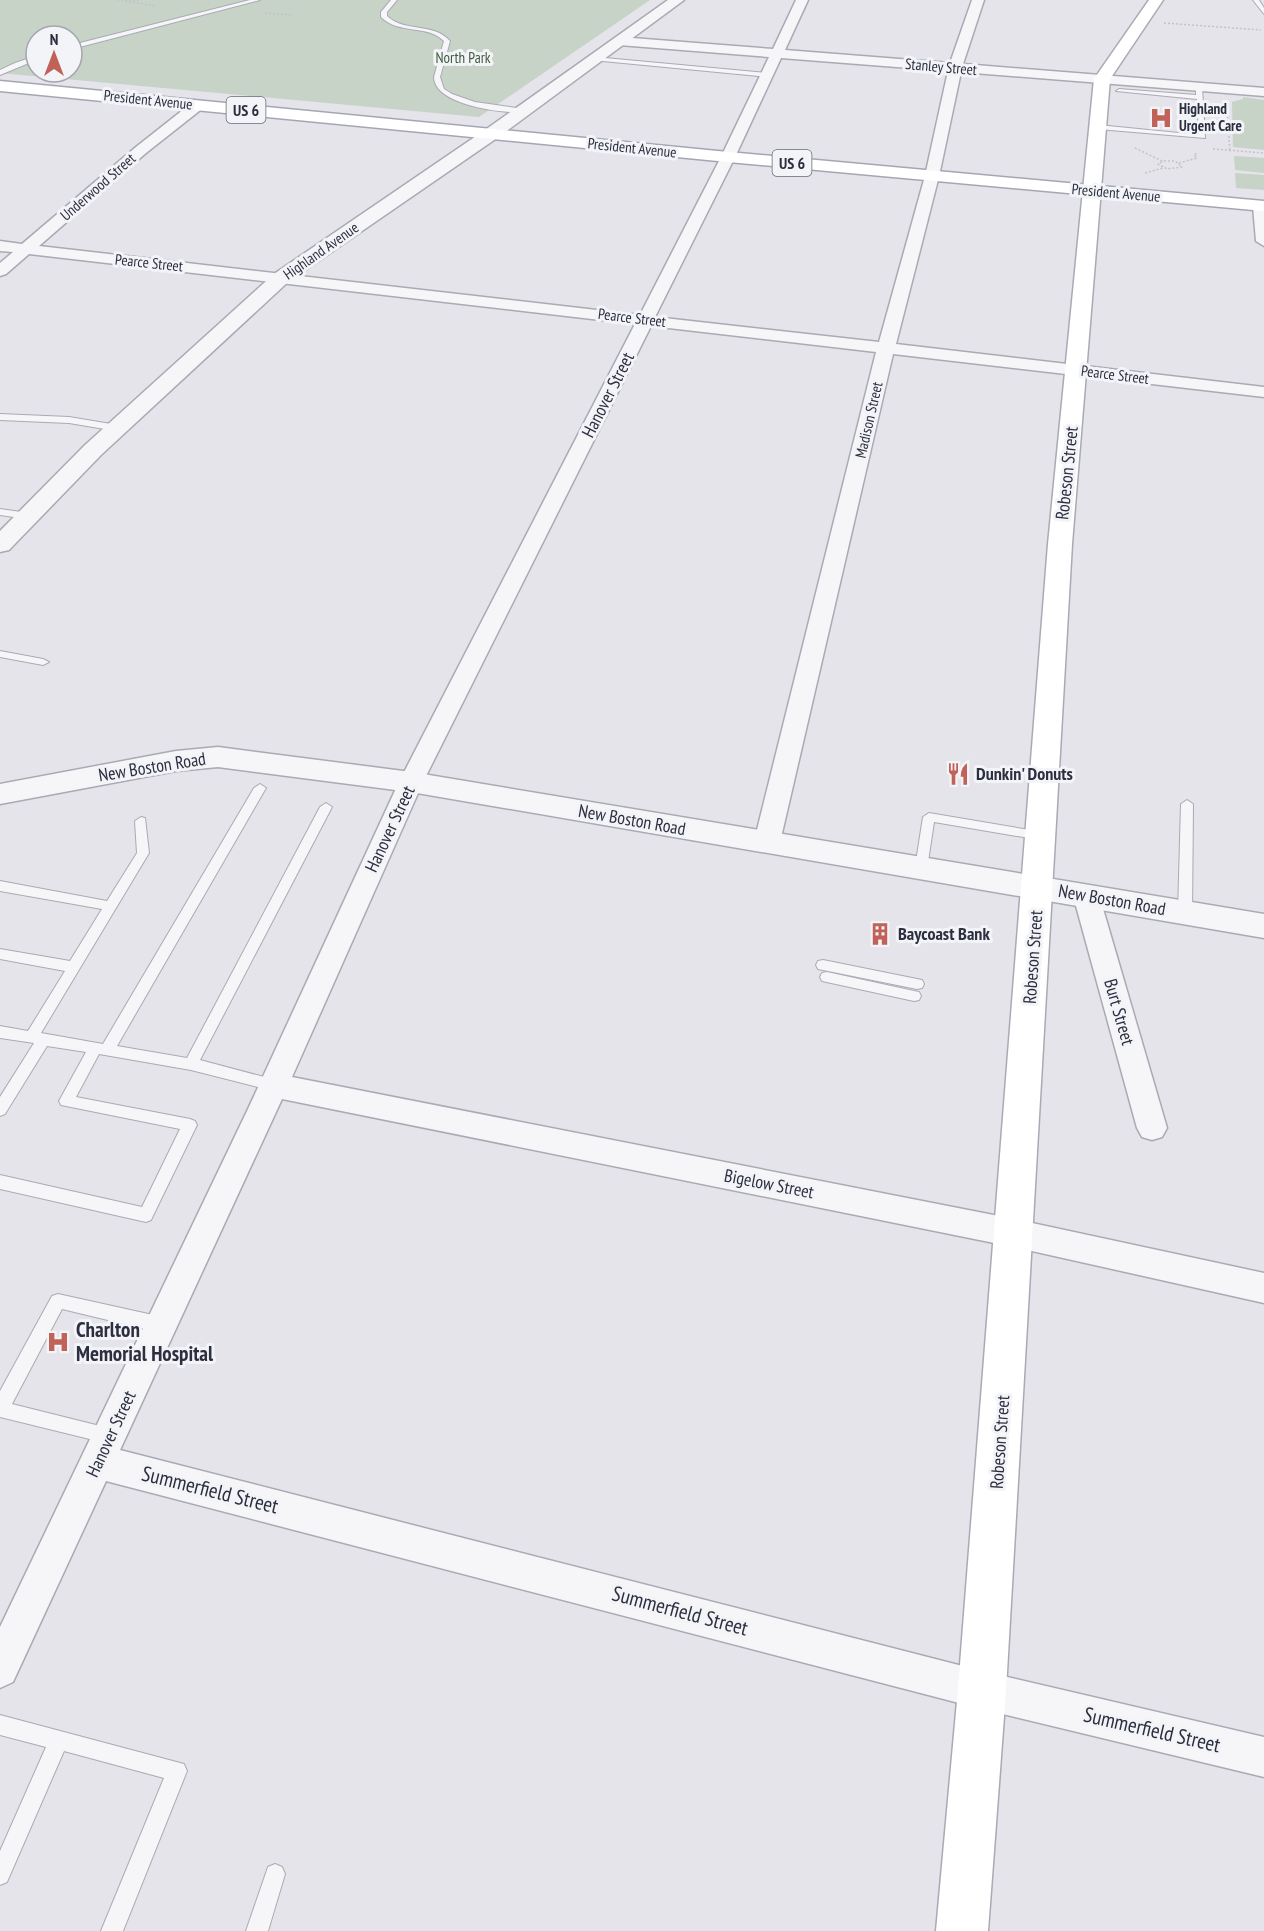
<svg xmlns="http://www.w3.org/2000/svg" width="1264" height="1931" viewBox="0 0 1264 1931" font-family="'PT Sans Narrow',sans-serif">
<rect width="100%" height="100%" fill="#e4e4ea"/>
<g fill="#c6d3c6" fill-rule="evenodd">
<path d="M0,0H650L479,117L0,73ZM36,36H72V72H36Z"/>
<polygon points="1243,97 1264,100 1264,150 1233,147 1232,102 1243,99"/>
<polygon points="1234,156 1264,158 1264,173 1235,170"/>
<polygon points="1235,173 1264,175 1264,190 1236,188"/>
</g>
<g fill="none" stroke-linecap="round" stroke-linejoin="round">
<g stroke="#a9aab4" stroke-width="2">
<g id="service">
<polygon points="250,0 260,0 72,49 72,45"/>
<path d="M391,0H397L387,12V16C405,33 433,22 450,41L440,77L444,89L452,94L475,102L523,109L525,112C503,114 434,105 434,77L444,41C427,24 399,35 381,17V12Z"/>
<polygon points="1253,0 1259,0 1264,8 1264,14"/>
<polygon points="36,56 36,60 0,75 0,70 15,63"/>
<polygon points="594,57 768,73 771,75 768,77 592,60"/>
<polygon points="1199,85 1202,87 1205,138 1098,129 1095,127 1098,125 1199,135 1197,99 1116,91 1119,89 1196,95 1196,87"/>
<polygon points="0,414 69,417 117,425 122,428 117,431 69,423 0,420"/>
<polygon points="0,509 28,513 33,516 28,519 0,515"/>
<polygon points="0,651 43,659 49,662 43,665 0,657"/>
<polygon points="260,784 266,788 117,1046 187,1058 320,807 326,803 332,807 200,1060 279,1081 281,1085 279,1089 274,1091 191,1070 99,1054 76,1097 190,1119 195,1121 197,1125 151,1220 146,1222 0,1189 0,1175 142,1207 180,1129 61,1105 59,1101 86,1052 47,1046 5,1114 0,1116 0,1097 34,1043 0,1038 0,1026 28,1031 65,971 0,959 0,949 70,961 102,909 0,891 0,881 107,901 137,853 135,821 141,817 145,818 149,853 41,1033 103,1044 254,788"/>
<polygon points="1187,800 1193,804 1192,913 1185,918 1178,913 1181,804"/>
<polygon points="929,813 1041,832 1047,836 1041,840 934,822 927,868 921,873 915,868 923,817"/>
<polygon points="823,960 917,979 922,980 924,984 922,988 917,989 823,970 818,969 816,965 818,961"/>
<polygon points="827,972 914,991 919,992 921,996 919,1000 914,1001 822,981 820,977 822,973"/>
<polygon points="58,1294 162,1317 168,1320 170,1325 168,1330 162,1333 62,1309 12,1404 116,1430 119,1436 116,1442 110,1444 0,1417 0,1391 52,1296"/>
<polygon points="0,1715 184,1764 187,1771 123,1931 101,1931 164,1778 64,1751 7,1882 0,1885 0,1851 46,1747 0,1735"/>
<polygon points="275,1864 282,1867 285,1874 268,1931 246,1931 268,1867"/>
</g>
</g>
<g stroke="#a9aab4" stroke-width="3">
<g id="minor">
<path d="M796,0H808L785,50L950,63L972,0H984L963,64L1264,88V96L961,72L939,176L896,344L1264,387V397L893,354L780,842L776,848L767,851L758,848L754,842L876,352L651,326L423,782L292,1077L1014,1219L1264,1273V1303L1014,1247L282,1099L120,1450L982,1671L1264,1737V1777L982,1709L106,1481L13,1682L0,1688V1627L248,1109L399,782L635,324L29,254L6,274L0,276V263L13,252L0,251V241L22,244L136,147L193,102L198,101L205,105L203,108L146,153L39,246L640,315L721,157L769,57L619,45L613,41L619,37L773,49ZM781,58L948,71L925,176L879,342L655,317L735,157Z"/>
<polygon points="1260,202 1264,203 1264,246 1256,241 1253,206"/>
<polygon points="1086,885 1095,888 1099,895 1167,1128 1162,1137 1152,1140 1142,1137 1137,1128 1073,895 1077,888"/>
</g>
</g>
<g stroke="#a9aab4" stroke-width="3">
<g id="tertiary">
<polygon points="668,0 684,0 497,138 288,282 101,455 9,550 0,552 0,531 85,445 274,274 485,130"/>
<polygon points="218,747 411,772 1264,914 1264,938 411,792 218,767 176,771 0,804 0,784 176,751"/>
</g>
</g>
<g stroke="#a9aab4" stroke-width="3">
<polygon id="secondary" points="1149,0 1163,0 1110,79 1072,544 1006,1690 988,1931 936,1931 958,1690 1048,544 1094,79"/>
</g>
<g stroke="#a4a6b4" stroke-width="3">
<polygon id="primary" points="0,81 728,152 1264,201 1264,211 728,162 0,91"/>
</g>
<g stroke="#c2c2c9" stroke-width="1.5" stroke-dasharray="2 2" stroke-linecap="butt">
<polyline points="117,0 140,0"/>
<polyline points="125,1 156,6"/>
<polyline points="265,13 292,15"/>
<polyline points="1164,23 1261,30"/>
<polyline points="1227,108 1230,152"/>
<polyline points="1135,148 1162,161"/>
<polyline points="1213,149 1264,153"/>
<polygon points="1164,161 1175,161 1182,167 1167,169 1158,164"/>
<polyline points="1179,163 1197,158 1194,155 1197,153"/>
<polyline points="1145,173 1163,168"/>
</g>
<use href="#service" fill="#f6f6f9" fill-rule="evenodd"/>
<use href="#minor" fill="#f6f6f9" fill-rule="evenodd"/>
<use href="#tertiary" fill="#f6f6f9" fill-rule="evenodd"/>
<use href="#secondary" fill="#fff" fill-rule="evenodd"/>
<use href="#primary" fill="#fff" fill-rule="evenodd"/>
</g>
<defs>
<g id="hospital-bare" transform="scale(1.8)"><path d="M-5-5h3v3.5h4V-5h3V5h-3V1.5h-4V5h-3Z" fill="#c06257" stroke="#f3f4f7" stroke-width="2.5" paint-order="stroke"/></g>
<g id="restaurant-bare" transform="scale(1.8)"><path d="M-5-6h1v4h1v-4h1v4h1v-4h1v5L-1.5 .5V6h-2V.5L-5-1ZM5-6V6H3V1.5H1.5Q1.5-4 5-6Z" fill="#c06257" stroke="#f3f4f7" stroke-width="2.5" paint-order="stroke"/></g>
<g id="building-bare" transform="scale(1.8)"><path d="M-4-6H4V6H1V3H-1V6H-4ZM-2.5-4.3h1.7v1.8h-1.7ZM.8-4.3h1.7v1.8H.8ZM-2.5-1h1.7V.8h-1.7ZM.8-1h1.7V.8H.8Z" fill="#c06257" stroke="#f3f4f7" stroke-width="2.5" paint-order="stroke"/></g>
</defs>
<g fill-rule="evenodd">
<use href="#hospital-bare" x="1161" y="118"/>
<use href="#restaurant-bare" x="958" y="774"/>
<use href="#building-bare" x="880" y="934"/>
<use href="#hospital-bare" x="58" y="1342"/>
</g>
<g text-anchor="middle" stroke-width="6" stroke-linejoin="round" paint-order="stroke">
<g font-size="15" fill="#3c5b3e" stroke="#f3f4f7">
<text x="463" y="63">North Park</text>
</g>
<g font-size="15" fill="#2d2f40" stroke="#f3f4f7">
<text transform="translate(941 67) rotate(5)" y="5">Stanley Street</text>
<text transform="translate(148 100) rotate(6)" y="5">President Avenue</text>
<text transform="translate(632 148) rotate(6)" y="5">President Avenue</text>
<text transform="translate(98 187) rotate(-41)" y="5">Underwood Street</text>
<text transform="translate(1116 193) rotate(5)" y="5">President Avenue</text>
<text transform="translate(321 251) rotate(-35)" y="5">Highland Avenue</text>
<text transform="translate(149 263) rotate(6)" y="5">Pearce Street</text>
<text transform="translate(632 318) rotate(7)" y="5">Pearce Street</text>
<text transform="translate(1115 375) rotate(7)" y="5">Pearce Street</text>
<text transform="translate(869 420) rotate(-77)" y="5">Madison Street</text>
</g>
<g font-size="15" font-weight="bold" fill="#2d2f40" stroke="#f3f4f7" text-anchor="start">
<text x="1179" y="114">Highland<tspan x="1179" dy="17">Urgent Care</tspan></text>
</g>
<g fill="#f3f4f7" stroke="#686a77" stroke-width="1.5">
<rect x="226.5" y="97" width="39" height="26" rx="4.5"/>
<rect x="772.5" y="150" width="39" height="26" rx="4.5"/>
</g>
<g font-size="16" font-weight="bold" fill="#2d2f40">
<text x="246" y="116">US 6</text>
<text x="792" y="169">US 6</text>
</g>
<g font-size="18" fill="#2d2f40" stroke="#f3f4f7">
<text transform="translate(608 395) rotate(-63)" y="6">Hanover Street</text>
<text transform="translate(1067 473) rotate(-84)" y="6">Robeson Street</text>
<text transform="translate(152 767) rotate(-9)" y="6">New Boston Road</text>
<text transform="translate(632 820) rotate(10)" y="6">New Boston Road</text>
<text transform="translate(390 829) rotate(-65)" y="6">Hanover Street</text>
<text transform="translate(1112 900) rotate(10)" y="6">New Boston Road</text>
<text transform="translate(1033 957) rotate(-86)" y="6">Robeson Street</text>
<text transform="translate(1119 1012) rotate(74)" y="6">Burt Street</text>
<text transform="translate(769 1184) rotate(11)" y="6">Bigelow Street</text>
<text transform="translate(111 1434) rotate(-65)" y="6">Hanover Street</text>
<text transform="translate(1000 1442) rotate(-86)" y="6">Robeson Street</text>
</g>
<g font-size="18" font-weight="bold" fill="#2d2f40" stroke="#f3f4f7" text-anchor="start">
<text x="976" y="780">Dunkin' Donuts</text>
<text x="898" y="940">Baycoast Bank</text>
</g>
<g font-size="21" font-weight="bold" fill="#2d2f40" stroke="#f3f4f7" text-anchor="start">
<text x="76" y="1337">Charlton<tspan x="76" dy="24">Memorial Hospital</tspan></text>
</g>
<g font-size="21" fill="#2d2f40" stroke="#f3f4f7">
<text transform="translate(210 1490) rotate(14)" y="7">Summerfield Street</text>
<text transform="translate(680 1611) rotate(15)" y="7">Summerfield Street</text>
<text transform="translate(1152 1730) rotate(13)" y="7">Summerfield Street</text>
</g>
</g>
<g transform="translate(54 54)"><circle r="28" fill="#f3f4f7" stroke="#a4a5ae" stroke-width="1.5"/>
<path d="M0-4.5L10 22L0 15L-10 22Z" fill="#c06257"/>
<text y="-9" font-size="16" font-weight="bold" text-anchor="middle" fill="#2d2f40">N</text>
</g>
</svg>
